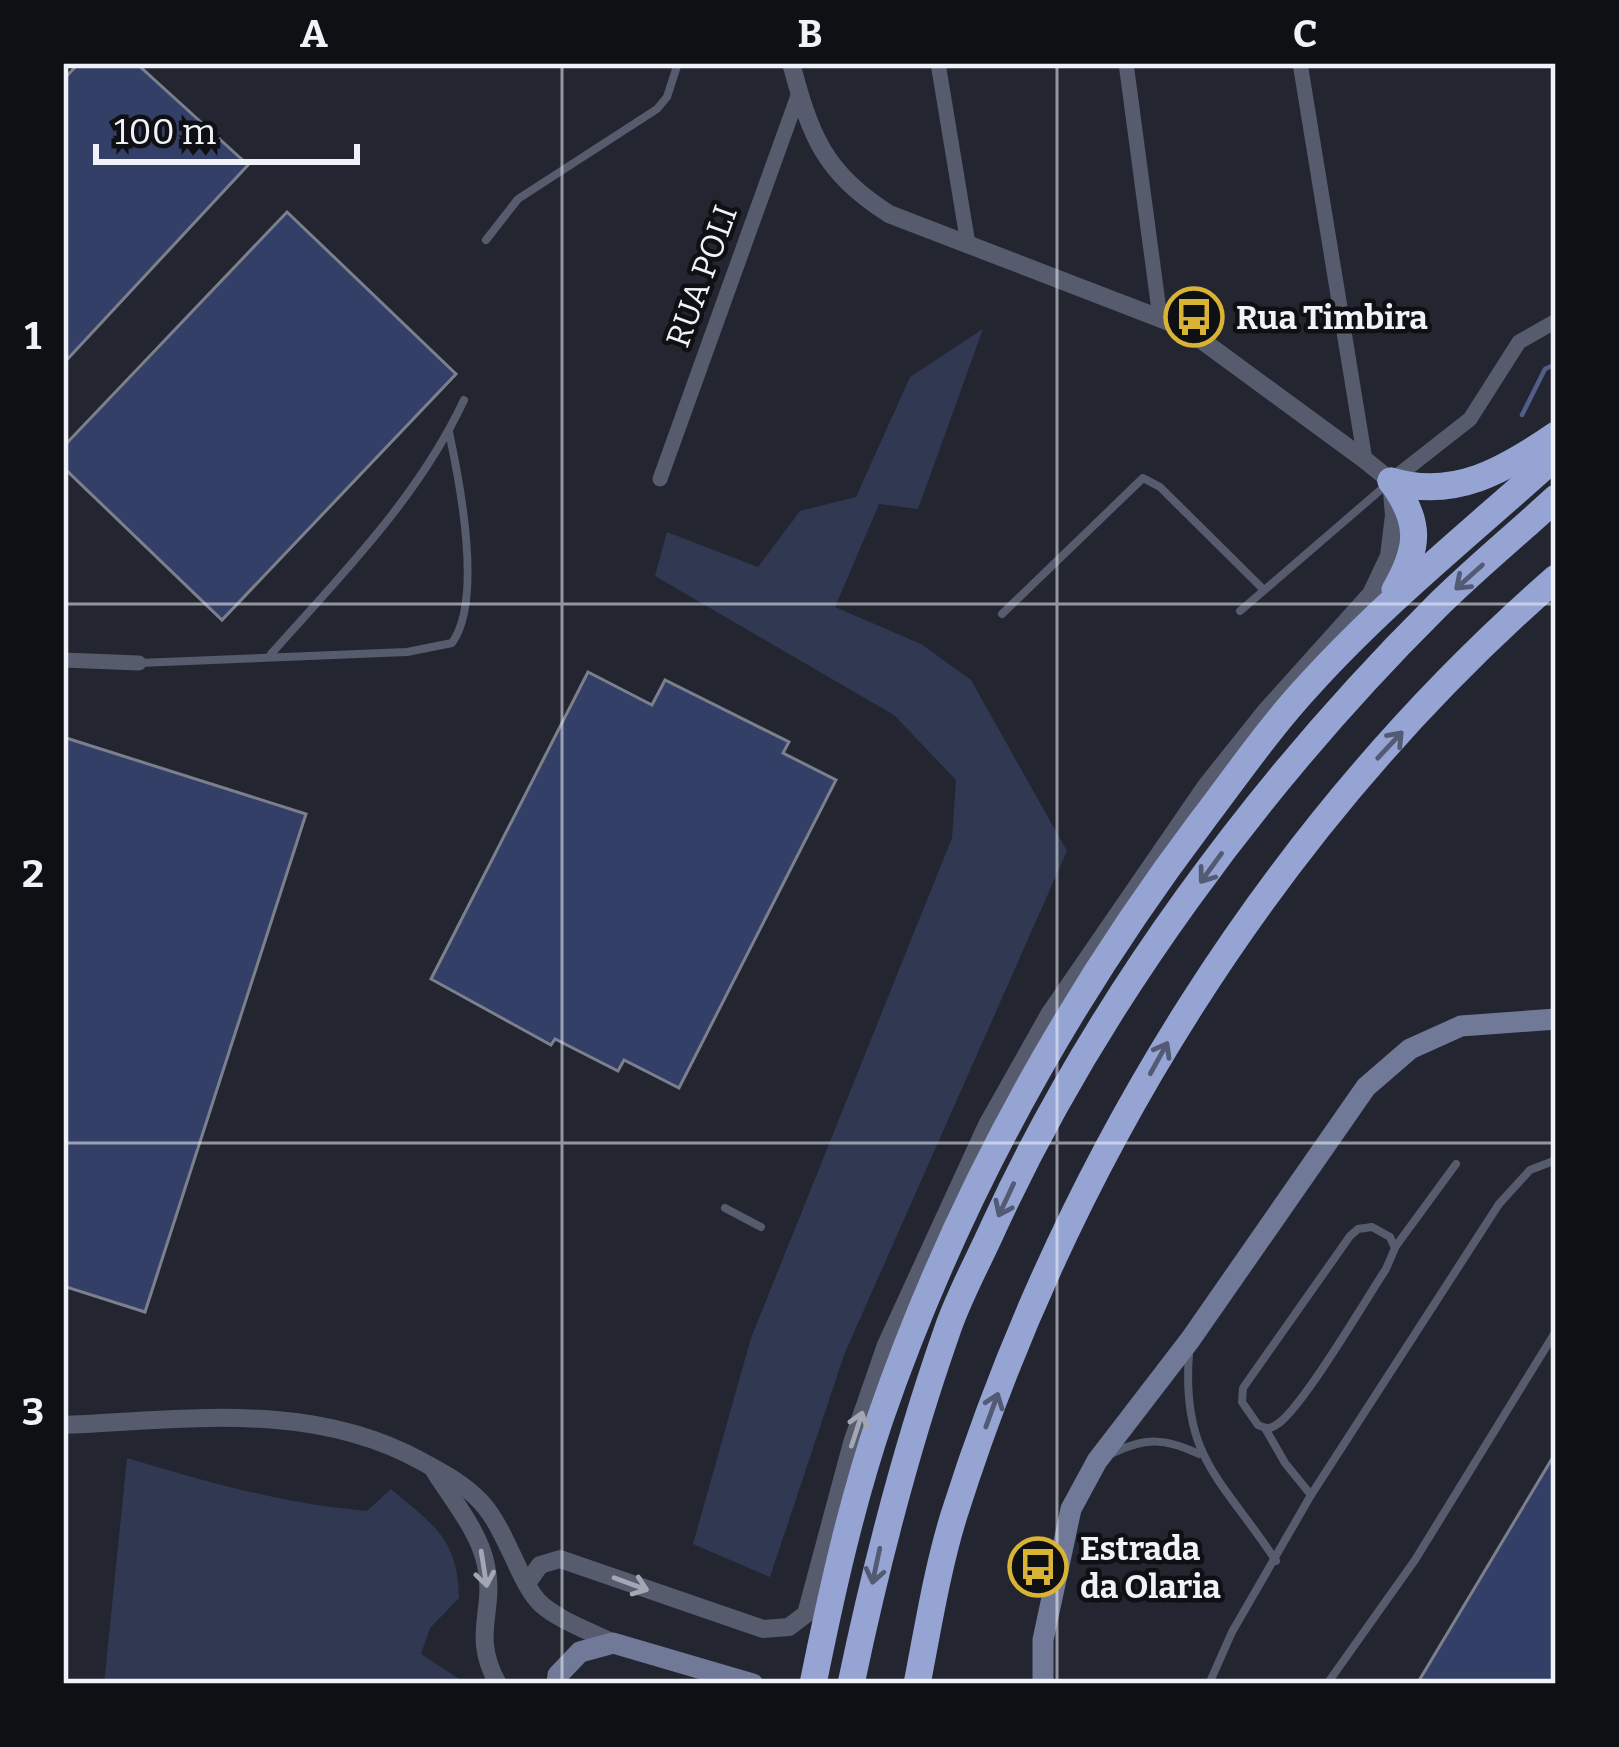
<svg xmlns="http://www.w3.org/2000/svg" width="1619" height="1747" viewBox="0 0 1619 1747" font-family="Bitter,serif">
<rect width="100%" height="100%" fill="#232631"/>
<g fill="#303852">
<polygon points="983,329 918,509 879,504 835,607 921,644 971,680 1067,851 844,1355 770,1577 693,1544 751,1338 952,838 956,780 894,715 655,576 667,532 758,567 800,511 856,497 910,377"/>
<path d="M127,1458C207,1482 283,1504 367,1511L391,1489C433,1525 458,1538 459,1598L430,1628L421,1654L467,1684H104Z"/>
</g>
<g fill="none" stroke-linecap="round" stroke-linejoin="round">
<polyline stroke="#525e88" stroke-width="4.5" points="1522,415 1545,369 1556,364"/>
</g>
<g fill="#343f67" stroke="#7c808d" stroke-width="3">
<polygon points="79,63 136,63 248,165 63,364 63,80"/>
<polygon points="287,212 456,374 222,620 63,467 63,447"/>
<polygon points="588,672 652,705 665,680 789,742 783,753 836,780 679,1088 624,1060 618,1071 555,1039 551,1045 431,979"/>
<polygon points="63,737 306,814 145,1312 63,1286"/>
<polygon points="1556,1452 1556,1684 1417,1684"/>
</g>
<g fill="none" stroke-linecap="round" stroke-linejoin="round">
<g stroke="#565c6e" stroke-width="8">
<polyline points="486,240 518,199 657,109 667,97 678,63"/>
<polyline points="1240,611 1384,487"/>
<polyline points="1002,614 1143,478 1160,487 1264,590"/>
<path d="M271,654C342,574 418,498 464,400"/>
<path d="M139,663L407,652L452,643C483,600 460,483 449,432"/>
<polyline points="725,1208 761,1227"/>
<path d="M1372,1227L1390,1237L1395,1248L1386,1269C1366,1299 1300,1412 1276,1425C1268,1430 1266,1428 1258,1425L1242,1402L1243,1388L1350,1236L1358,1229Z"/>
<polyline points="1396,1246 1456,1164"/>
<path d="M1189,1354C1181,1459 1224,1481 1276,1561"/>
<polyline points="1265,1428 1285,1463 1311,1495"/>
<path d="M1111,1454C1145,1437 1165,1438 1199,1454"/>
<polyline points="1209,1684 1232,1632 1311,1495 1499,1204 1530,1170 1556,1160"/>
<polyline points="1327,1684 1415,1560 1556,1331"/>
</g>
<g stroke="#565c6e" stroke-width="15">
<polyline points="938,63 968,244"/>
<polyline points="1126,63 1160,318"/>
<polyline points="1300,63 1365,460"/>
<polyline points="660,479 799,93"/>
<polyline points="1391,481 1470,419 1519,342 1556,321"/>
<polyline points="63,660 139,663"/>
</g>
<g stroke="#565c6e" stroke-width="18">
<path d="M63,1425C184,1420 310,1400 421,1461C443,1473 463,1483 481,1502C507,1530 520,1585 541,1604C560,1621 590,1631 613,1643"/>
<path d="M432,1467C450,1497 479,1530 486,1565C496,1612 470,1634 498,1684"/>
<path d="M528,1582L540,1565L560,1559L763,1629L789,1627L806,1614L852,1443L886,1345L987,1125L1050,1013L1206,786L1265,712L1371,594L1389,556L1394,515L1391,481L1365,460L1185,328L889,214C823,171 811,137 791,63"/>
</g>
<g stroke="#707997" stroke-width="21">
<polyline points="557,1684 558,1675 580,1652 613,1643 753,1684"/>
<polyline points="1043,1684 1043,1640 1071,1509 1097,1461 1190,1340 1366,1087 1410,1049 1461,1026 1556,1019"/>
</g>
<g stroke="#96a4d3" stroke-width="27">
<path d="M1391,481C1454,500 1505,470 1556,435"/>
<path d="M1391,481C1421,521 1420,547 1395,590"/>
<path d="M813,1684C831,1595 851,1505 880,1419C955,1202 1064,1004 1202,821C1237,775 1270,727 1309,685C1384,602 1473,531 1556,456"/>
<path d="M851,1684C876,1565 906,1448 946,1334C958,1297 978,1262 994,1226C1097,1002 1260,782 1435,608C1473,570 1516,535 1556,498"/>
<path d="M917,1684C928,1628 937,1570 954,1515C1067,1158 1273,825 1556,578"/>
</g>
</g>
<defs><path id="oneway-shaft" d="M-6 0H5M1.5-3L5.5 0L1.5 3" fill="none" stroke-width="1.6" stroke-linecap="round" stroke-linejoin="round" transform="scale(3)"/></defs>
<g stroke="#525a74">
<use href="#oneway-shaft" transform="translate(1469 577) rotate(138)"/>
<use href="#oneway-shaft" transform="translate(1390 745) rotate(-47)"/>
<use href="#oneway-shaft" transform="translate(1211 868) rotate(126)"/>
<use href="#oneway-shaft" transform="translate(1159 1058) rotate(-61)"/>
<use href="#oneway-shaft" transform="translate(1006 1200) rotate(115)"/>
<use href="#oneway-shaft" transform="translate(992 1410) rotate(-70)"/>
<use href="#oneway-shaft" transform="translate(876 1566) rotate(102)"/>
</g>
<g stroke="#a3a7b4">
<use href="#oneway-shaft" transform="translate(857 1429) rotate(-72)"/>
<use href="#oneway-shaft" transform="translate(484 1569) rotate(81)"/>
<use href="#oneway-shaft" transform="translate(631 1584) rotate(20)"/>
</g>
<path fill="none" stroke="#f0f2f9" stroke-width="3" stroke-opacity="0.55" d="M562,63V1684M1057,63V1684M63,604H1556M63,1143H1556"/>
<defs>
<g id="bus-ring" transform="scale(3)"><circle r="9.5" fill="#0e1014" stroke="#d9b334" stroke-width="1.5"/><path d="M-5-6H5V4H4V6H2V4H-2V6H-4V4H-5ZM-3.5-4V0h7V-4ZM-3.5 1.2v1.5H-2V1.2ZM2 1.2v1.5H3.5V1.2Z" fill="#d9b334"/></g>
</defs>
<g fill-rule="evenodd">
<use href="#bus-ring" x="1194" y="317"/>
<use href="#bus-ring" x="1038" y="1567"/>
</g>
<g text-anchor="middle" stroke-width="9" stroke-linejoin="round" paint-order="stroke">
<g font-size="33" fill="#f0f2f9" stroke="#0e1014">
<text transform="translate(701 276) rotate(-70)" y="12">RUA POLI</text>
</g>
<g font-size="33" font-weight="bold" fill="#f0f2f9" stroke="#0e1014" text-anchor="start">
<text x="1236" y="329">Rua Timbira</text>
<text x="1080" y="1560">Estrada<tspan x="1080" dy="38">da Olaria</tspan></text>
</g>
</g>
<rect width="1619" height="1747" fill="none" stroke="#0e1014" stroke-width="132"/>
<path d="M96 144v18h261v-18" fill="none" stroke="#f0f2f9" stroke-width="6"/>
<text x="114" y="144" font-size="36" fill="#f0f2f9" stroke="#0e1014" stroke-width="9" paint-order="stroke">100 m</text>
<rect x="66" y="66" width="1487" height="1615" fill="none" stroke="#f0f2f9" stroke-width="4.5"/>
<g font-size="39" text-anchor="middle" font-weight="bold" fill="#f0f2f9">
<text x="314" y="47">A</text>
<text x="810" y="47">B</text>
<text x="1305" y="47">C</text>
<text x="33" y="349">1</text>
<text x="33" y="887">2</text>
<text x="33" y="1425">3</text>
</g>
</svg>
